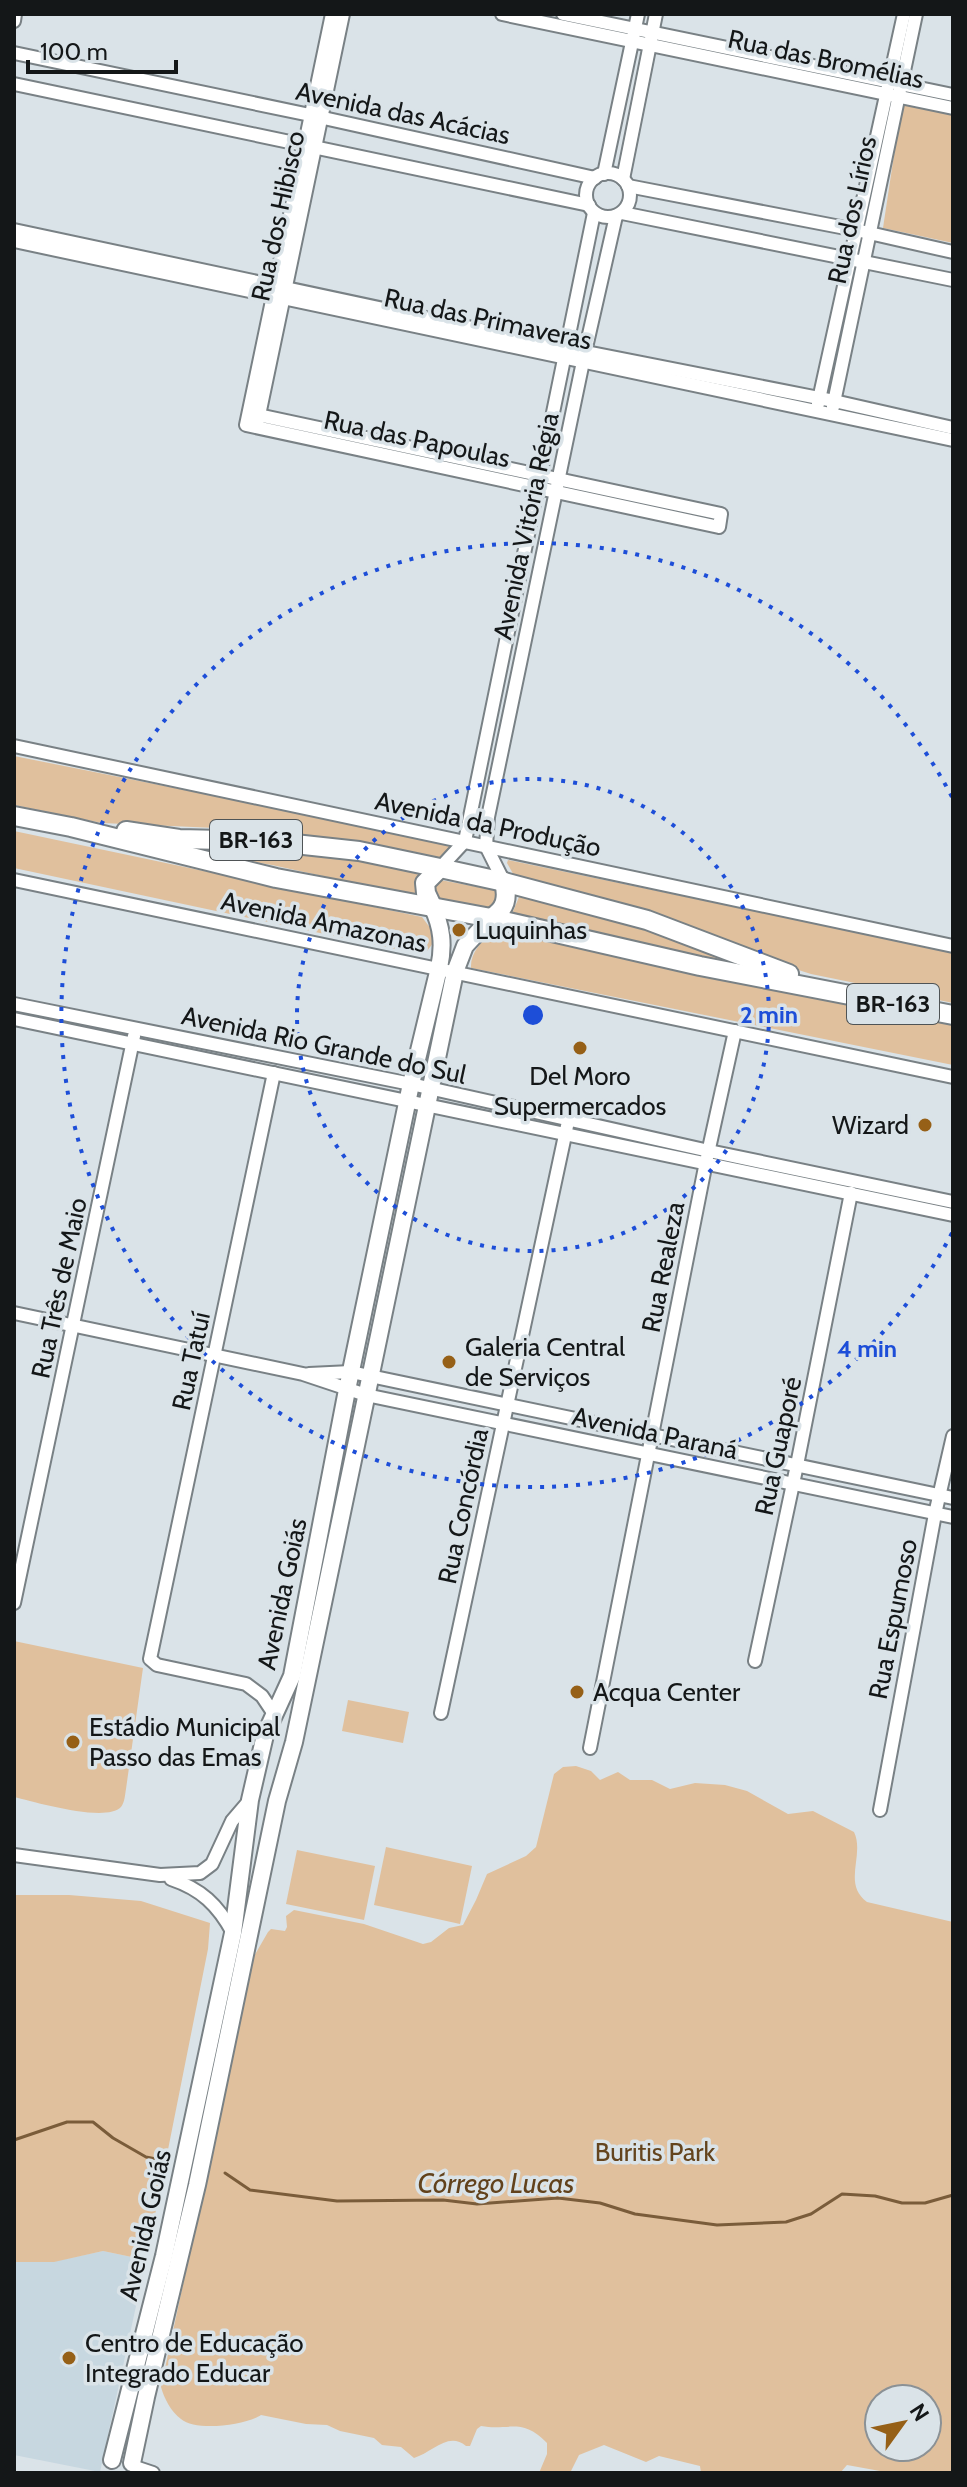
<svg xmlns="http://www.w3.org/2000/svg" width="967" height="2487" viewBox="0 0 967 2487" font-family="Cabin,sans-serif">
<rect width="100%" height="100%" fill="#dae3e8"/>
<polygon fill="#c7d7e0" points="103,2251 146,2260 100,2472 14,2455 14,2262 51,2262"/>
<g fill="#e0c09d" fill-rule="evenodd">
<polygon points="902,102 953,113 953,243 883,228"/>
<path d="M14,756L451,843C450,854 446,857 437,862L260,830L102,823L14,805Z"/>
<polygon points="14,831 422,917 431,929 434,942 427,951 419,954 14,868"/>
<polygon points="222,842 428,871 423,898 272,865 154,845"/>
<polygon points="508,860 953,952 953,1003 811,974 516,879 507,863"/>
<polygon points="435,879 499,891 492,912 436,903 431,887"/>
<polygon points="519,897 586,908 729,957 751,971 568,926 512,914"/>
<path d="M493,932H504L731,981L953,1021V1065L471,968C470,954 481,941 493,932Z"/>
<path d="M14,1641L143,1668L126,1789C125,1794 125,1802 121,1807C106,1823 35,1802 14,1797Z"/>
<polygon points="348,1700 409,1712 403,1743 342,1731"/>
<path d="M576,1766L591,1771L600,1780L618,1772L630,1780H652L670,1789L695,1783L725,1785L747,1791L788,1814L813,1811L854,1832C865,1855 842,1884 867,1902L953,1922V2473H891L847,2465L840,2473H701L700,2466L659,2456L646,2462L604,2445L579,2455L570,2473H539L547,2454V2443C522,2417 509,2431 481,2426L477,2429L470,2446H466C448,2431 432,2453 414,2458L401,2447L382,2445L374,2438L340,2431L327,2425L306,2424L261,2415C246,2425 196,2432 181,2419C171,2412 164,2398 161,2387L253,1958L268,1932L271,1929L285,1931L287,1927L286,1916L294,1910L364,1924L423,1944L431,1942L449,1928L463,1925L476,1900L487,1874L526,1856L536,1847L554,1774L563,1767ZM879,2399H927V2447H879Z"/>
<polygon points="386,1847 472,1866 460,1924 374,1905"/>
<polygon points="297,1850 375,1866 364,1920 286,1904"/>
<polygon points="14,1895 69,1895 141,1901 210,1923 208,1949 146,2260 103,2251 54,2262 14,2262"/>
</g>
<g fill="none" stroke-linecap="round" stroke-linejoin="round">
<g stroke="#7a5c3a" stroke-width="3">
<polyline points="14,2140 67,2122 93,2122 113,2138 146,2157 161,2160"/>
<polyline points="225,2173 250,2190 337,2201 443,2200 477,2204 558,2198 600,2203 635,2214 717,2225 786,2222 811,2214 842,2194 875,2196 902,2203 925,2203 953,2195"/>
</g>
<g stroke="#798185" stroke-width="16">
<g id="minor">
<polyline points="502,14 953,108"/>
<polyline points="563,14 953,95"/>
<polyline points="14,21 15,14"/>
<polyline points="14,53 310,115 595,178"/>
<polyline points="14,84 589,205"/>
<circle cx="608" cy="195" r="22"/>
<polyline points="604,174 638,14"/>
<polyline points="623,179 656,14"/>
<polyline points="628,186 856,230 953,252"/>
<polyline points="622,213 953,280"/>
<polyline points="14,230 566,348 834,401 953,428"/>
<polyline points="14,241 953,440"/>
<polyline points="818,404 904,14"/>
<polyline points="833,407 916,14"/>
<polyline points="249,413 721,514 719,527 246,425 332,14"/>
<polyline points="258,420 343,14"/>
<polyline points="14,746 953,946"/>
<polyline points="440,868 465,841 594,213"/>
<polyline points="14,880 953,1077"/>
<polyline points="504,882 486,846 488,817 585,352 616,216"/>
<polyline points="14,1004 411,1084 709,1151 953,1202"/>
<path d="M14,1019C327,1084 640,1149 953,1215"/>
<polyline points="14,1313 303,1374 366,1395 953,1517"/>
<polyline points="309,1374 351,1372 370,1376 953,1498"/>
<polyline points="14,1603 134,1036"/>
<polyline points="755,1661 797,1465 851,1193"/>
<polyline points="441,1713 567,1126"/>
<polyline points="274,1714 262,1696 246,1684 157,1665 150,1659 274,1073"/>
<polyline points="590,1748 706,1162 735,1031"/>
<polyline points="880,1810 935,1514 953,1436"/>
<polyline points="14,1855 160,1875 200,1873 212,1864 232,1821 250,1800"/>
<path d="M171,1879C201,1889 218,1905 233,1933"/>
<polyline points="135,2467 153,2473"/>
</g>
</g>
<g stroke="#798185" stroke-width="20">
<g id="major">
<path d="M112,2460L164,2256L233,1933L250,1800L265,1735L292,1676L347,1390L411,1084L439,968C444,945 442,927 432,906"/>
<polyline points="132,2463 146,2397 197,2185 277,1801 294,1742 455,972 465,946 491,918"/>
</g>
</g>
<g stroke="#798185" stroke-width="22">
<g id="highway">
<polyline points="14,816 71,827 276,878 491,918 700,966 953,1015"/>
<polyline points="126,831 179,839 267,841 359,851 440,868 504,882 647,920 789,974"/>
<polyline points="432,906 426,893 425,883 440,868"/>
<path d="M491,918C506,909 508,898 504,882"/>
</g>
</g>
<use href="#minor" stroke="#fff" stroke-width="12"/>
<use href="#major" stroke="#fff" stroke-width="16"/>
<use href="#highway" stroke="#fff" stroke-width="18"/>
</g>
<g fill="none" stroke="#1d4ed8" stroke-width="4" stroke-dasharray="4 8">
<circle cx="533" cy="1015" r="236"/>
<path d="M952 1233A472 472 0 1 1 952 797"/>
</g>
<g fill="#966017" stroke="#dae3e8" stroke-width="3">
<circle cx="459" cy="930" r="8"/>
<circle cx="580" cy="1048" r="8"/>
<circle cx="925" cy="1125" r="8"/>
<circle cx="449" cy="1362" r="8"/>
<circle cx="577" cy="1692" r="8"/>
<circle cx="73" cy="1742" r="8"/>
<circle cx="69" cy="2358" r="8"/>
</g>
<g text-anchor="middle" stroke-width="7" stroke-linejoin="round" paint-order="stroke">
<g fill="#dae3e8" stroke="#4f5456" stroke-width="2">
<rect x="210" y="820" width="92" height="40" rx="6"/>
<rect x="847" y="984" width="92" height="40" rx="6"/>
</g>
<g font-size="24" font-weight="bold" fill="#141718">
<text x="256" y="848">BR-163</text>
<text x="893" y="1012">BR-163</text>
</g>
<g font-size="26" fill="#141718" stroke="#dae3e8">
<text transform="translate(826 59) rotate(12)" y="9">Rua das Bromélias</text>
<text transform="translate(403 113) rotate(12)" y="9">Avenida das Acácias</text>
<text transform="translate(852 210) rotate(-78)" y="9">Rua dos Lírios</text>
<text transform="translate(278 216) rotate(-78)" y="9">Rua dos Hibisco</text>
<text transform="translate(488 319) rotate(12)" y="9">Rua das Primaveras</text>
<text transform="translate(417 439) rotate(12)" y="9">Rua das Papoulas</text>
<text transform="translate(526 526) rotate(-78)" y="9">Avenida Vitória Régia</text>
<text transform="translate(488 824) rotate(12)" y="9">Avenida da Produção</text>
<text transform="translate(324 922) rotate(12)" y="9">Avenida Amazonas</text>
<text transform="translate(324 1045) rotate(12)" y="9">Avenida Rio Grande do Sul</text>
<text transform="translate(663 1267) rotate(-79)" y="9">Rua Realeza</text>
<text transform="translate(59 1288) rotate(-78)" y="9">Rua Três de Maio</text>
<text transform="translate(191 1361) rotate(-78)" y="9">Rua Tatuí</text>
<text transform="translate(655 1433) rotate(12)" y="9">Avenida Paraná</text>
<text transform="translate(778 1446) rotate(-78)" y="9">Rua Guaporé</text>
<text transform="translate(463 1506) rotate(-78)" y="9">Rua Concórdia</text>
<text transform="translate(282 1594) rotate(-78)" y="9">Avenida Goiás</text>
<text transform="translate(893 1619) rotate(-79)" y="9">Rua Espumoso</text>
<text transform="translate(145 2225) rotate(-77)" y="9">Avenida Goiás</text>
</g>
<g font-size="26" fill="#141718" stroke="#dae3e8" text-anchor="start">
<text x="475" y="939">Luquinhas</text>
<text x="580" y="1085" text-anchor="middle">Del Moro<tspan x="580" dy="30">Supermercados</tspan></text>
<text x="909" y="1134" text-anchor="end">Wizard</text>
<text x="465" y="1356">Galeria Central<tspan x="465" dy="30">de Serviços</tspan></text>
<text x="593" y="1701">Acqua Center</text>
<text x="89" y="1736">Estádio Municipal<tspan x="89" dy="30">Passo das Emas</tspan></text>
<text x="85" y="2352">Centro de Educação<tspan x="85" dy="30">Integrado Educar</tspan></text>
</g>
<g font-size="26" fill="#64441d" stroke="#dae3e8">
<text x="655" y="2161">Buritis Park</text>
</g>
<g font-size="28" font-style="italic" fill="#62421c" stroke="#dae3e8">
<text x="496" y="2193">Córrego Lucas</text>
</g>
</g>
<circle cx="533" cy="1015" r="12" fill="#1d4ed8" stroke="#dae3e8" stroke-width="4"/>
<g font-size="24" text-anchor="middle" font-weight="bold" fill="#1d4ed8" stroke="#dae3e8" stroke-width="7" stroke-linejoin="round" paint-order="stroke">
<text x="769" y="1023">2 min</text>
<text x="867" y="1357">4 min</text>
</g>
<rect width="967" height="2487" fill="none" stroke="#141718" stroke-width="32"/>
<g transform="translate(903 2423) rotate(57)"><circle r="38" fill="#dae3e8" stroke="#8b9195" stroke-width="2"/>
<path d="M0-6L14 30L0 20L-14 30Z" fill="#966017"/>
<text y="-12" font-size="22" font-weight="bold" text-anchor="middle" fill="#141718">N</text>
</g>
<path d="M28 60v12h148v-12" fill="none" stroke="#141718" stroke-width="4"/>
<text x="40" y="60" font-size="24" fill="#141718" stroke="#dae3e8" stroke-width="6" paint-order="stroke">100 m</text>
</svg>
